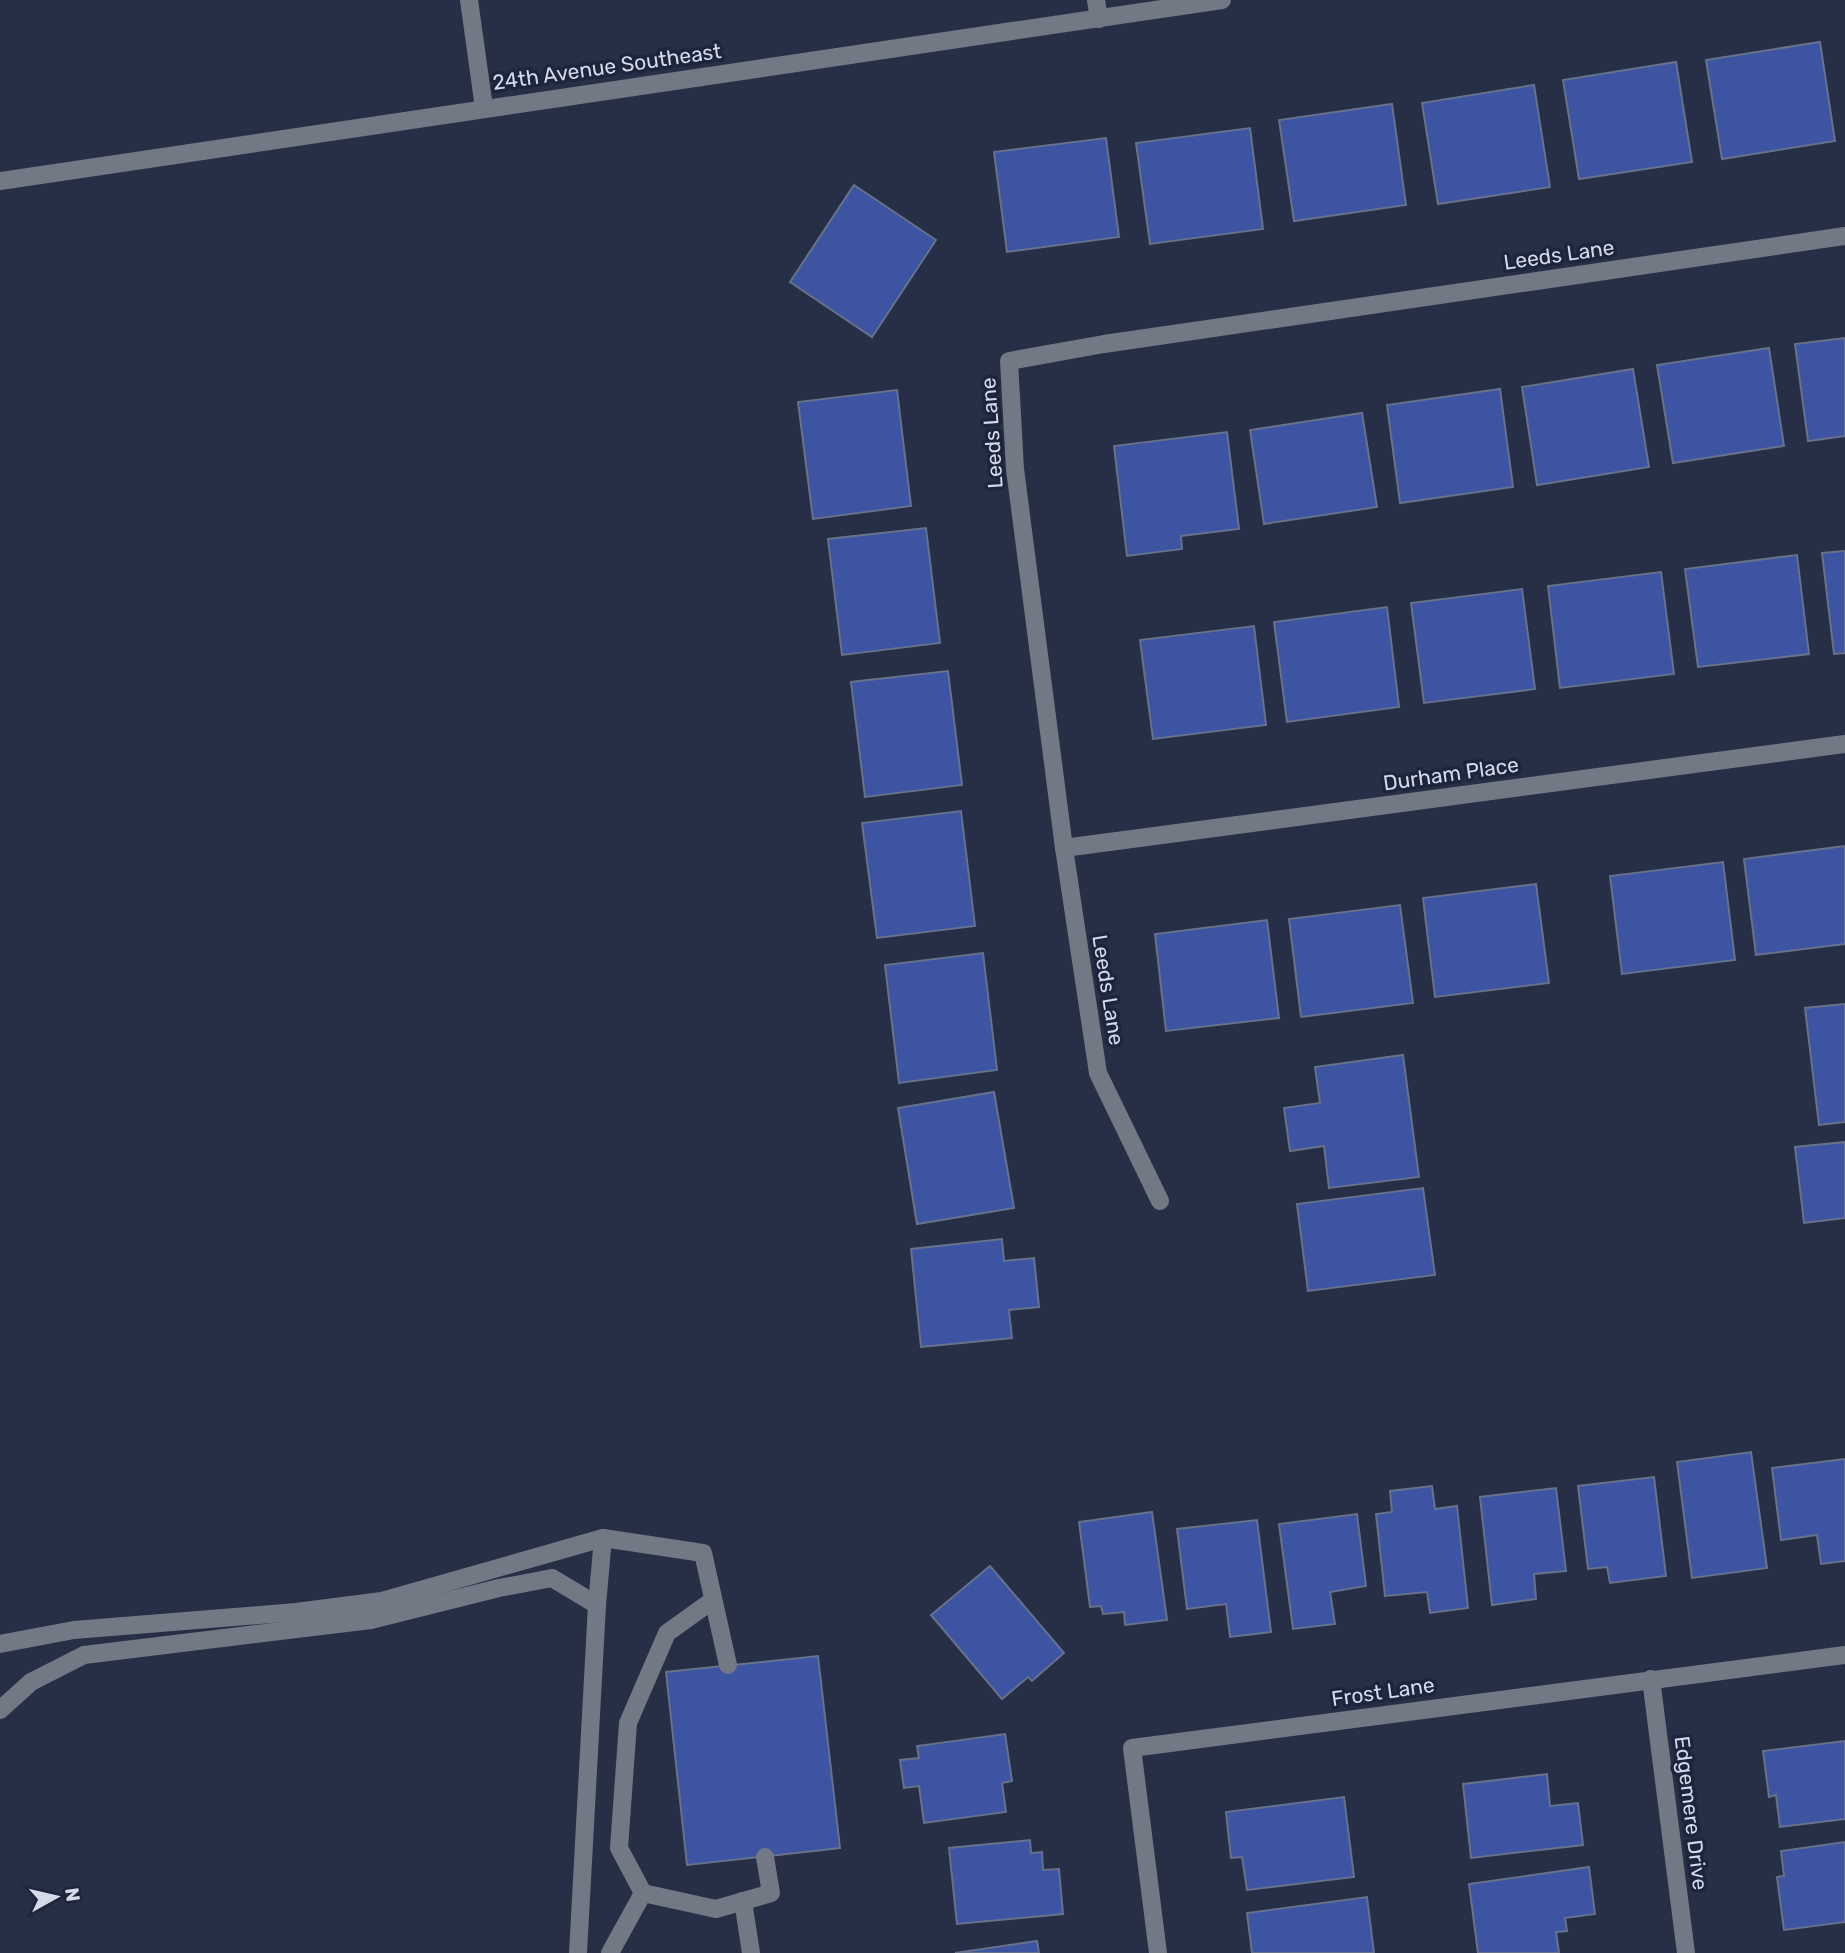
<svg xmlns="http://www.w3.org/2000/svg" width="1845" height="1953" viewBox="0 0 1845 1953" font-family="Rubik,sans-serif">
<rect width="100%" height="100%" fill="#262f46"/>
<g fill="#3c54a1" stroke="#66718c" stroke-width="2">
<polygon points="1820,42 1835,141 1722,159 1706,60"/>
<polygon points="1676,62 1692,162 1579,179 1563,80"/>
<polygon points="1534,85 1550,187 1438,204 1422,103"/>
<polygon points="1392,104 1406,205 1294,221 1279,120"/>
<polygon points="1250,128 1263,229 1150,244 1136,143"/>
<polygon points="1106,138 1119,237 1007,252 994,152"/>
<polygon points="854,185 936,240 872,337 790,282"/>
<polygon points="1845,338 1845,436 1808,441 1795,344"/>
<polygon points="1769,348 1784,446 1673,463 1657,365"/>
<polygon points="1633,369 1649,467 1537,485 1522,387"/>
<polygon points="1500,389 1513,487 1400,503 1387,405"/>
<polygon points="897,390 911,506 813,519 798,402"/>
<polygon points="1362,413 1377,507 1264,524 1250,430"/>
<polygon points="1227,432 1239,529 1181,536 1182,549 1127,556 1114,446"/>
<polygon points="926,528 940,643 842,655 828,539"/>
<polygon points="1845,551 1845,653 1834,654 1822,553"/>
<polygon points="1797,555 1809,654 1698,667 1685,569"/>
<polygon points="1661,572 1674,674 1560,688 1548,586"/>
<polygon points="1522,589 1535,689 1424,703 1411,603"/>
<polygon points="1387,607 1399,707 1287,722 1274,622"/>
<polygon points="1254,626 1266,725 1153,739 1140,640"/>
<polygon points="948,671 962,785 865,797 851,682"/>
<polygon points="961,811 975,926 877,938 862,823"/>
<polygon points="1845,846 1845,944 1756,955 1744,859"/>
<polygon points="1723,862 1735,960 1622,974 1610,876"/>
<polygon points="1536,884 1549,983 1435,997 1423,898"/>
<polygon points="1400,905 1413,1003 1301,1017 1289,919"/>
<polygon points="1267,920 1279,1018 1166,1031 1155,934"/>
<polygon points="983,953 997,1070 899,1083 885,965"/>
<polygon points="1845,1004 1845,1122 1819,1125 1805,1008"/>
<polygon points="1403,1055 1419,1177 1329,1188 1324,1146 1290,1151 1284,1108 1320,1103 1315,1067"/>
<polygon points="994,1092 1014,1208 917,1224 898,1108"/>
<polygon points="1845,1142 1845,1218 1804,1223 1795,1147"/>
<polygon points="1423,1188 1435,1275 1308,1291 1297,1204"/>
<polygon points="1002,1239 1004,1261 1034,1258 1039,1307 1009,1310 1012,1338 921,1347 911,1249"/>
<polygon points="1751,1452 1767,1568 1692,1578 1677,1462"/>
<polygon points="1845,1459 1845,1561 1821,1564 1817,1535 1781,1540 1772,1468"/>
<polygon points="1654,1477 1666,1576 1610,1583 1607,1567 1588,1569 1578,1486"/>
<polygon points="1432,1486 1435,1509 1457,1506 1468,1608 1430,1613 1427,1592 1385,1596 1376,1514 1392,1512 1390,1491"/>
<polygon points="1556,1488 1566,1571 1534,1574 1536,1599 1492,1605 1480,1497"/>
<polygon points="1152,1512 1167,1620 1125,1625 1124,1612 1103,1614 1101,1606 1090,1607 1079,1522"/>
<polygon points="1357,1514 1366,1586 1330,1592 1335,1624 1293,1629 1279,1524"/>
<polygon points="1257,1520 1271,1632 1230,1637 1226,1604 1187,1609 1177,1529"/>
<polygon points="990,1566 1064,1653 1032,1681 1028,1677 1002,1699 931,1615"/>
<polygon points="818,1656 840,1848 687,1865 666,1672"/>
<polygon points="1005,1734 1012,1781 1002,1783 1006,1812 924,1823 919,1786 904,1788 900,1760 919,1758 917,1746"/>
<polygon points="1845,1741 1845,1819 1780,1827 1776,1795 1769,1797 1763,1751"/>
<polygon points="1547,1774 1550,1806 1578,1803 1583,1845 1471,1858 1463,1784"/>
<polygon points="1344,1797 1354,1877 1247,1890 1242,1857 1231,1858 1226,1812"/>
<polygon points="1030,1840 1031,1853 1042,1852 1043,1870 1059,1869 1063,1914 957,1924 949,1848"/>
<polygon points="1845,1842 1845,1922 1784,1930 1777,1877 1784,1876 1781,1851"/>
<polygon points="1589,1867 1595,1914 1565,1918 1567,1931 1556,1932 1559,1953 1478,1953 1469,1884"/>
<polygon points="1367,1897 1374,1953 1252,1953 1247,1913"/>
<polygon points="1037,1941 1039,1953 955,1953"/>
</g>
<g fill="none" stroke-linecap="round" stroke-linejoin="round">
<g stroke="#737885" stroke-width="18">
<polyline points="469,0 484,108"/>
<polyline points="1096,0 1099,19"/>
<polyline points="0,181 1222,0"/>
<polyline points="1064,848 1845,744"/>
<polyline points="1160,1201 1098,1073 1064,848 1015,469 1009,361 1104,344 1845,236"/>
<polyline points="713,1600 667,1633 628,1723 619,1848 643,1893 716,1909 771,1893 765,1857"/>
<polyline points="0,1644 74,1630 296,1612 382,1601 603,1538 703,1553 728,1665"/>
<polyline points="1651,1679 1686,1953"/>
<polyline points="0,1710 31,1682 84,1655 371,1620 499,1588 552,1578 597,1605"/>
<polyline points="743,1901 751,1953"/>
<polyline points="578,1953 597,1605 603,1538"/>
<polyline points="610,1953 643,1893"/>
<polyline points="1158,1953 1132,1748 1845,1655"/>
</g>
</g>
<g text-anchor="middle" stroke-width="7" stroke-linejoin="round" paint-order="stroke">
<g font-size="21" fill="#d4daea" stroke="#1d253c">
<text transform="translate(607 67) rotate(-8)" y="7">24th Avenue Southeast</text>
<text transform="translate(1559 255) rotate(-8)" y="7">Leeds Lane</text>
<text transform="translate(992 433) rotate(-94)" y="7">Leeds Lane</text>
<text transform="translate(1451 774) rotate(-8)" y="7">Durham Place</text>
<text transform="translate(1108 990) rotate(81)" y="7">Leeds Lane</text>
<text transform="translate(1383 1692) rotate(-8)" y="7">Frost Lane</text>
<text transform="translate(1691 1813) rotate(83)" y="7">Edgemere Drive</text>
</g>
</g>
<g transform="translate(56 1897) rotate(82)" stroke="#1d253c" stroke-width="5" paint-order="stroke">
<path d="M0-5L12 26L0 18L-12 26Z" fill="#d4daea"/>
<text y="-10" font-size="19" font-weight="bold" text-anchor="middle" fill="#d4daea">N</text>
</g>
</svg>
